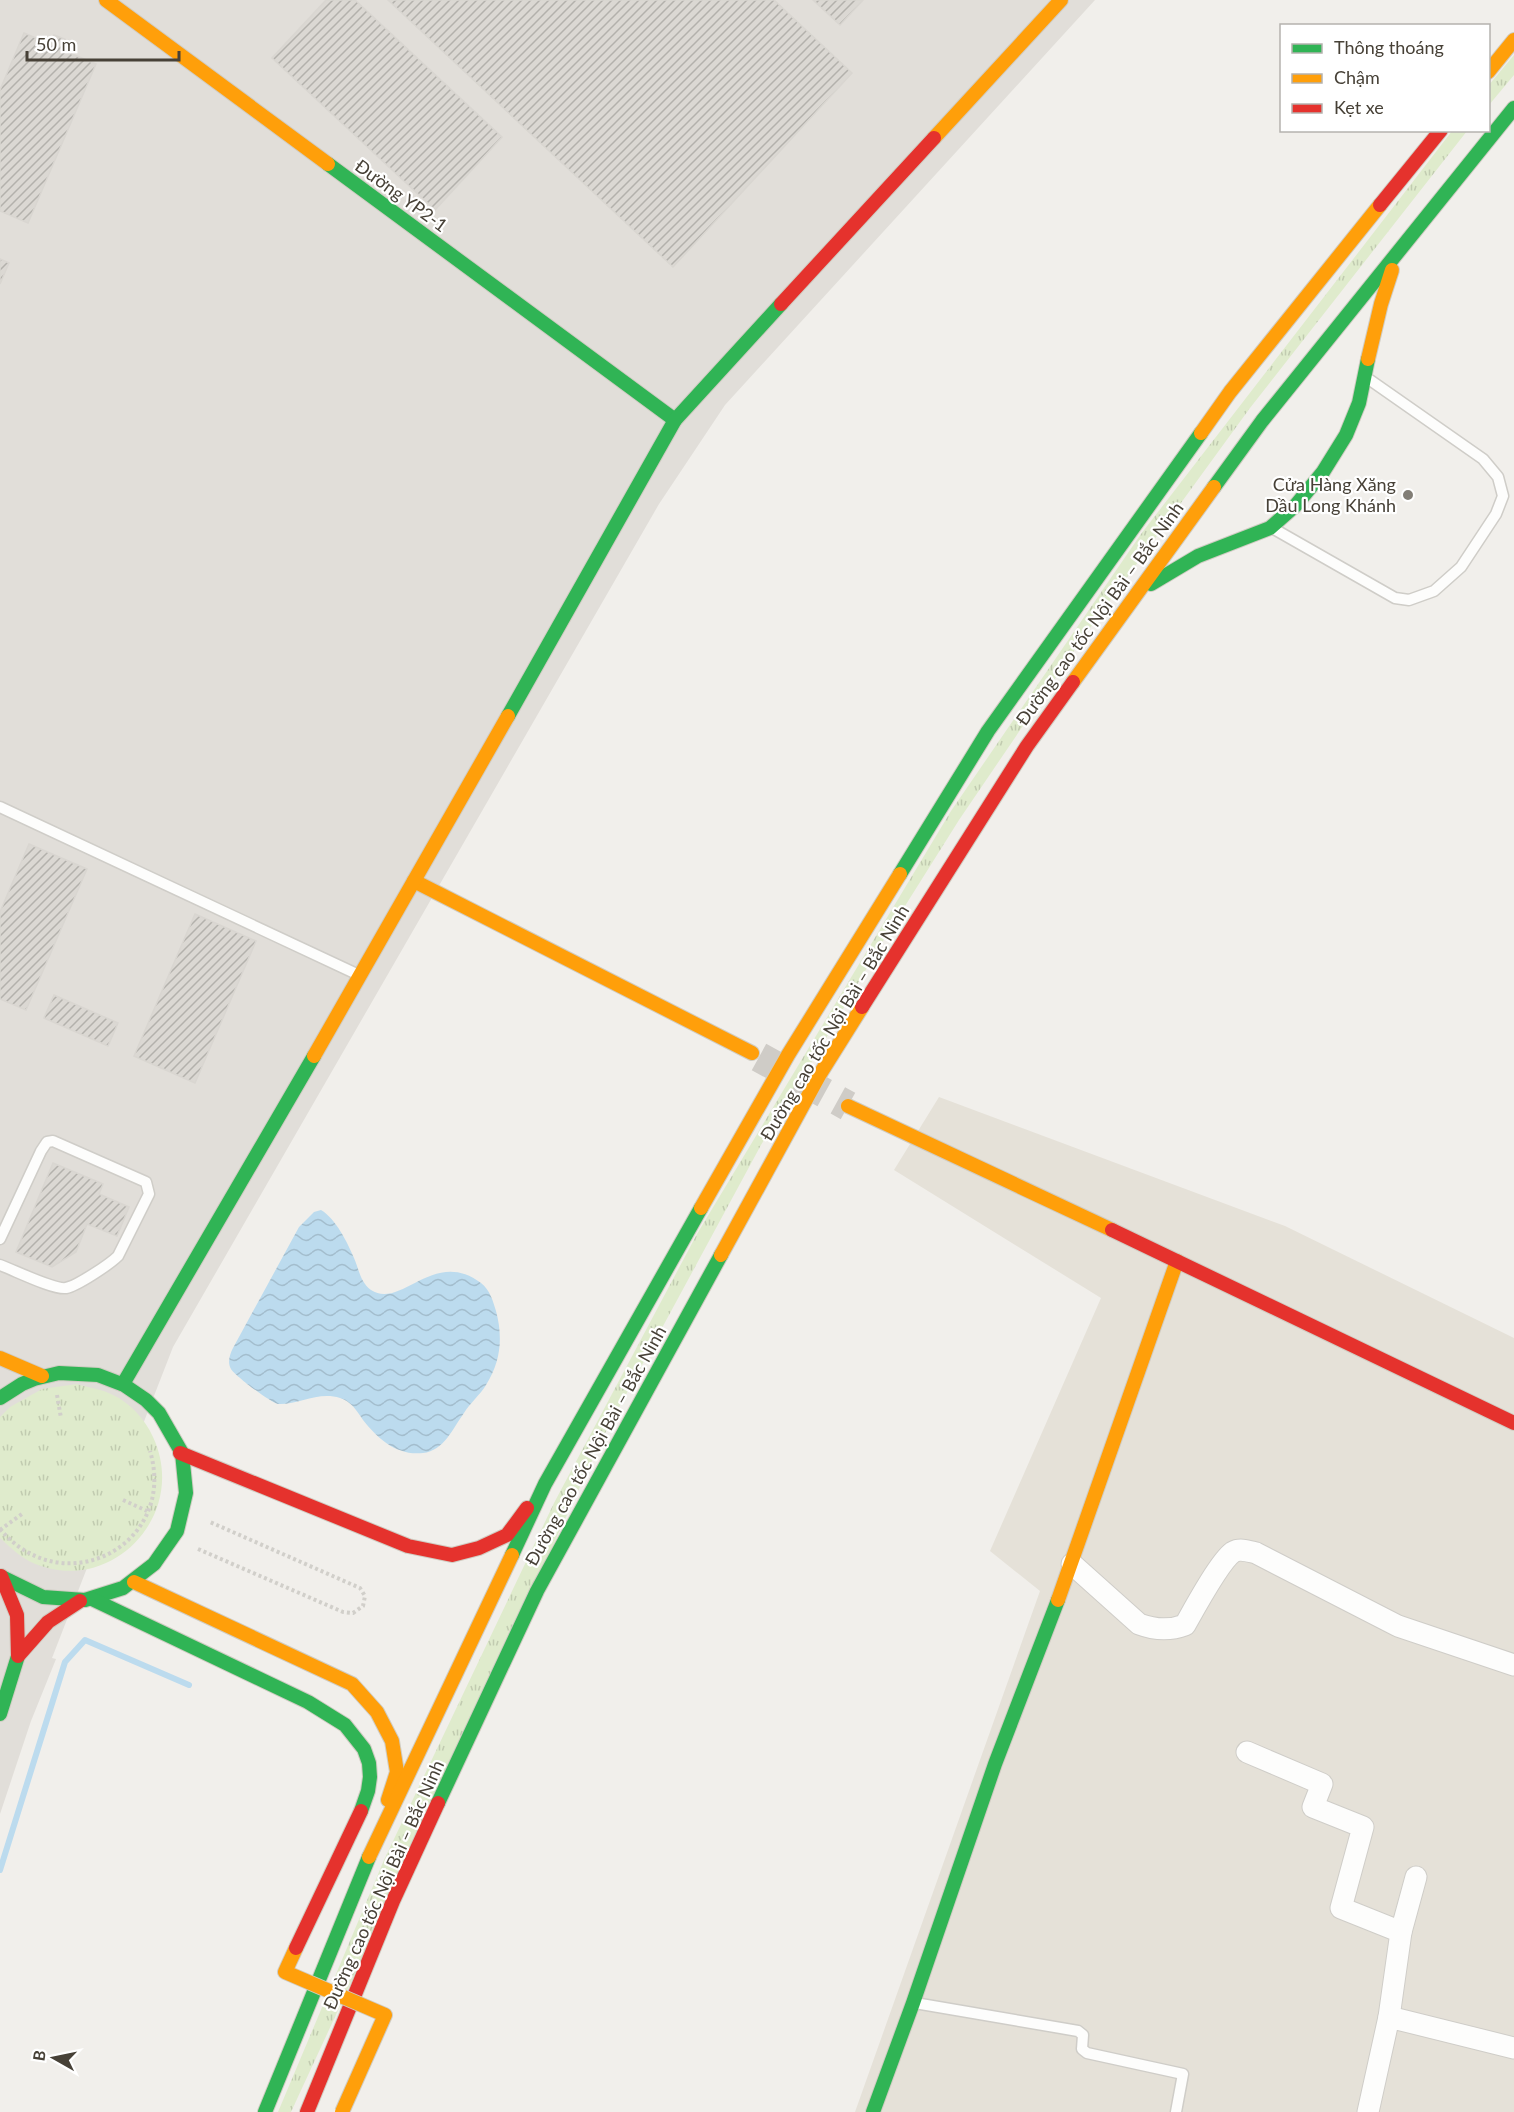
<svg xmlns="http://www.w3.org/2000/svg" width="1514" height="2112" viewBox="0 0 1514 2112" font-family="Lato,sans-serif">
<defs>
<pattern id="grass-tufts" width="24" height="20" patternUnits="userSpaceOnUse" patternTransform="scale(1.5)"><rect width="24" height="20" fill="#dfebcc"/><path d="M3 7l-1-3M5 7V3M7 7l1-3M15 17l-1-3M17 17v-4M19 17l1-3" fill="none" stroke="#c1cbb0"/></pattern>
<pattern id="water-waves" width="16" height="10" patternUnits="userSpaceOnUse" patternTransform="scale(1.5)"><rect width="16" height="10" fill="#bcdbee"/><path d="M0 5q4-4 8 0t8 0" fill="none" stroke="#a3bdcd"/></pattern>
<pattern id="building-hatch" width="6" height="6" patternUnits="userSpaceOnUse" patternTransform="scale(1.5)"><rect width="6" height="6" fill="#dbd8d3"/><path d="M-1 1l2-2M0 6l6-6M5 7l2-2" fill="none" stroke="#b3b1ac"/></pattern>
</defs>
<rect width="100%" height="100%" fill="#f1efeb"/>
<polygon fill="#e5e1d8" points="939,1097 1285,1226 1514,1338 1514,2112 855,2112 1040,1591 990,1551 1101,1298 894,1170"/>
<polygon fill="#e1ded9" points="0,0 1095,0 725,405 659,504 173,1347 52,1658 56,1659 31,1721 0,1814"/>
<g fill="url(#grass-tufts)">
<polygon points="1514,55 1514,75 1489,105 1488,86"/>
<polygon points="1452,131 1467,131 1250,408 1082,639 959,820 878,949 822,1045 761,1145 603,1437 291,2112 278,2112 384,1860 554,1503 697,1234 951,811 1141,534"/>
<path d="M77,1384C89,1388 102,1389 113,1395C130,1403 145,1419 153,1437C190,1516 108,1600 29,1561C18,1555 9,1546 0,1538V1417L10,1407L42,1389Z"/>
</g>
<path fill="url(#water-waves)" d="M321,1210C336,1219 347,1242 354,1258C359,1269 360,1282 371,1290C401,1310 434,1247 481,1283C490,1290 493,1301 496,1311C503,1337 501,1361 486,1385C480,1395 470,1403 464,1413C453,1428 444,1451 423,1453C397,1456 378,1439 363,1420C357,1411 351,1401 340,1398C318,1391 299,1405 278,1404C271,1403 234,1375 231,1369C227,1362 230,1354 233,1348L299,1227L314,1212Z"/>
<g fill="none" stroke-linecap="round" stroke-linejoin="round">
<polyline stroke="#bcdbee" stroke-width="6" points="0,1870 65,1662 85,1640 189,1685"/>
</g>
<g fill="url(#building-hatch)" stroke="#d9d6d1" stroke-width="1.5">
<polygon points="326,0 355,0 502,137 435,210 272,58"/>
<polygon points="388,0 774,0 852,73 673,267"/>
<polygon points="813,0 863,0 840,25"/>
<polygon points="24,33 50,44 54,35 77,44 72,54 96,64 28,223 0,211 0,90"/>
<polygon points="0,259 9,263 0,284"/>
<polygon points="29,844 87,869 26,1010 0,999 0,912"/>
<polygon points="195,914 256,941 195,1083 134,1056"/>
<polygon points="54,995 118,1023 108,1046 44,1018"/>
<polygon points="53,1163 103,1184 99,1194 129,1207 117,1236 87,1224 76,1252 52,1267 16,1252"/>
</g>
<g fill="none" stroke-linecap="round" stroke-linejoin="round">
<polyline stroke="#cfccc7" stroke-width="30" stroke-dasharray="30 15" stroke-linecap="butt" points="759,1057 848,1106"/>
<g stroke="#cfcdc8" stroke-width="13">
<g id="lane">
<polyline points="1274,529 1395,598 1409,600 1434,591 1461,567 1496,514 1503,496 1498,477 1483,459 1370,380"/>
<polyline points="0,807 361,976"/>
<path d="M0,1239L41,1151L47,1142L53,1141L146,1182L149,1194L118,1256C110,1264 77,1286 66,1288C54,1290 14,1270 0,1265"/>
<polyline points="915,2003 1078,2031 1083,2035 1082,2049 1087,2053 1183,2074 1176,2112"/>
</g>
</g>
<g stroke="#cfcdc8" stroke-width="23">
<g id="street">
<path d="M1072,1564L1139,1624C1155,1630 1169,1631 1185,1625C1194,1609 1220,1561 1233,1552C1240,1548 1248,1551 1256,1553L1398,1626L1514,1665"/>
<polyline points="1247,1752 1322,1784 1313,1807 1363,1827 1341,1908 1401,1932 1389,2017"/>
<polyline points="1401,1932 1416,1877"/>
<polyline points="1368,2112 1389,2017 1514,2048"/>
</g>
</g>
<g stroke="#d0ccc2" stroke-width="16">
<g id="fast">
<polyline points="328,164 675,420"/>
<polyline points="1214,487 1262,421 1514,108"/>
<polyline points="1151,584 1198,556 1270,528 1296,505 1323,472 1346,435 1359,403 1368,359"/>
<polyline points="508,716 675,420 781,304"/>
<polyline points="900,874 988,731 1201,433"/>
<polyline points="123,1384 314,1056"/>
<polyline points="0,1398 22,1384 34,1379 59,1373 98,1375 124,1385 146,1400 159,1413 182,1453 186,1493 177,1531 154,1564 123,1588 85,1600 43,1597 0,1576"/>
<polyline points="512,1555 545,1484 701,1208"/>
<polyline points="92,1599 308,1702 345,1725 364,1749 369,1763 370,1777 368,1791 361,1811"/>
<polyline points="0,1714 18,1656"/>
<polyline points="438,1803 537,1591 721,1255"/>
<polyline points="265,2112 369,1857"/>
<polyline points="873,2112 913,2003 995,1764 1058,1600"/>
</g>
</g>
<g stroke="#d0ccc2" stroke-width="16">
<g id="slow">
<polyline points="106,0 328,164"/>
<polyline points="1488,72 1514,40"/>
<polyline points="934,138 1061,0"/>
<polyline points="1368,359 1381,304 1392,270"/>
<polyline points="1201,433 1230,392 1380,205"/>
<polyline points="1073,682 1214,487"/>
<polyline points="414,881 752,1053"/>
<polyline points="314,1056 508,716"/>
<polyline points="848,1106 1112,1230"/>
<polyline points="701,1208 788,1055 900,874"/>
<polyline points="721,1255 820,1074 862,1007"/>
<polyline points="0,1358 42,1376"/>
<polyline points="134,1582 352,1684 377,1712 392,1741 397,1772 388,1800"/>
<polyline points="1058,1600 1177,1261"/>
<polyline points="369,1857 512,1555"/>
</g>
</g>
<g stroke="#d0ccc2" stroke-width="16">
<g id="jam">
<polyline points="1380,205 1441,130"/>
<polyline points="781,304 934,138"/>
<polyline points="862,1007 1027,746 1073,682"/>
<polyline points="1112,1230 1514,1423"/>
<polyline points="180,1453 408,1546 452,1555 479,1548 507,1535 527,1508"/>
<polyline points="1,1576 17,1615 18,1656 48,1622 80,1601"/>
<polyline points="307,2112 393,1901 438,1803"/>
</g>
</g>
<g stroke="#d1cfca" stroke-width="4" stroke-dasharray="3 3" stroke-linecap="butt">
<polyline points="57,1395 61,1418"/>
<polyline points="123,1500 147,1511"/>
<path d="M0,1529C64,1605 178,1544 150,1451"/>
<polyline points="0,1530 22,1514"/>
<polyline points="198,1549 343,1612 353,1613 363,1606 365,1596 360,1588 210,1522"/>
</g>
<use href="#lane" stroke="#fdfdfc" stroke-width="10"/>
<use href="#street" stroke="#fdfdfc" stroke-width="21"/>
<use href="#fast" stroke="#30b455" stroke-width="14"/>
<use href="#slow" stroke="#ff9f0a" stroke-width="14"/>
<use href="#jam" stroke="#e5322d" stroke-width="14"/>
<g stroke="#d0ccc2" stroke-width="16" stroke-linecap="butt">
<polyline id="slow-bridge" points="296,1948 285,1972 385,2015 342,2112"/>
</g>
<g stroke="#d0ccc2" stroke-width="16" stroke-linecap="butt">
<polyline id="jam-bridge" points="296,1948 361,1811"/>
</g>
<use href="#slow-bridge" stroke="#ff9f0a" stroke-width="14"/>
<use href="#jam-bridge" stroke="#e5322d" stroke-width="14"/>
</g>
<circle fill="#827e76" stroke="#fff" stroke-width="2" cx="1408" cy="495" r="6"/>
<g text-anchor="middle" stroke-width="4.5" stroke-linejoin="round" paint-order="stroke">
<g font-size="18" fill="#474137" stroke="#fff">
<text transform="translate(401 196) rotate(36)" y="6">Đường YP2-1</text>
<text transform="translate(1100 614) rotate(-54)" y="6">Đường cao tốc Nội Bài – Bắc Ninh</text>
<text transform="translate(835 1023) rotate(-59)" y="6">Đường cao tốc Nội Bài – Bắc Ninh</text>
<text transform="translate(596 1446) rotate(-61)" y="6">Đường cao tốc Nội Bài – Bắc Ninh</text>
<text transform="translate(384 1885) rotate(-66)" y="6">Đường cao tốc Nội Bài – Bắc Ninh</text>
</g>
<g font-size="18" fill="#474137" stroke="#fff" text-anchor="end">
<text x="1396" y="491">Cửa Hàng Xăng<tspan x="1396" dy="21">Dầu Long Khánh</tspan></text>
</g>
</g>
<rect x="1280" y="24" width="210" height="108" fill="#ffffff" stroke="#b5b3af" stroke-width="1.5"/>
<rect x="1292" y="44" width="30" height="9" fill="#30b455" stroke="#b5b3af" stroke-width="1.5"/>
<text x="1334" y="54" font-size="18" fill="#474137">Thông thoáng</text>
<rect x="1292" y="74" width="30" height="9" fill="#ff9f0a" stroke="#b5b3af" stroke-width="1.5"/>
<text x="1334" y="84" font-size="18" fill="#474137">Chậm</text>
<rect x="1292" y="104" width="30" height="9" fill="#e5322d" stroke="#b5b3af" stroke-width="1.5"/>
<text x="1334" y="114" font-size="18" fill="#474137">Kẹt xe</text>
<g transform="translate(54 2058) rotate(279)" stroke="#ffffff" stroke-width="4.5" paint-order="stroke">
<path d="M0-4.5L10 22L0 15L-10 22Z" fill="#474137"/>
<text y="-9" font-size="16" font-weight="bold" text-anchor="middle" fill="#474137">B</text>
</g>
<path d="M27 51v9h152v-9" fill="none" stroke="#474137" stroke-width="3"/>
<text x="36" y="51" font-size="18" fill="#474137" stroke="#ffffff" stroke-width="4.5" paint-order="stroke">50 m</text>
</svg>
